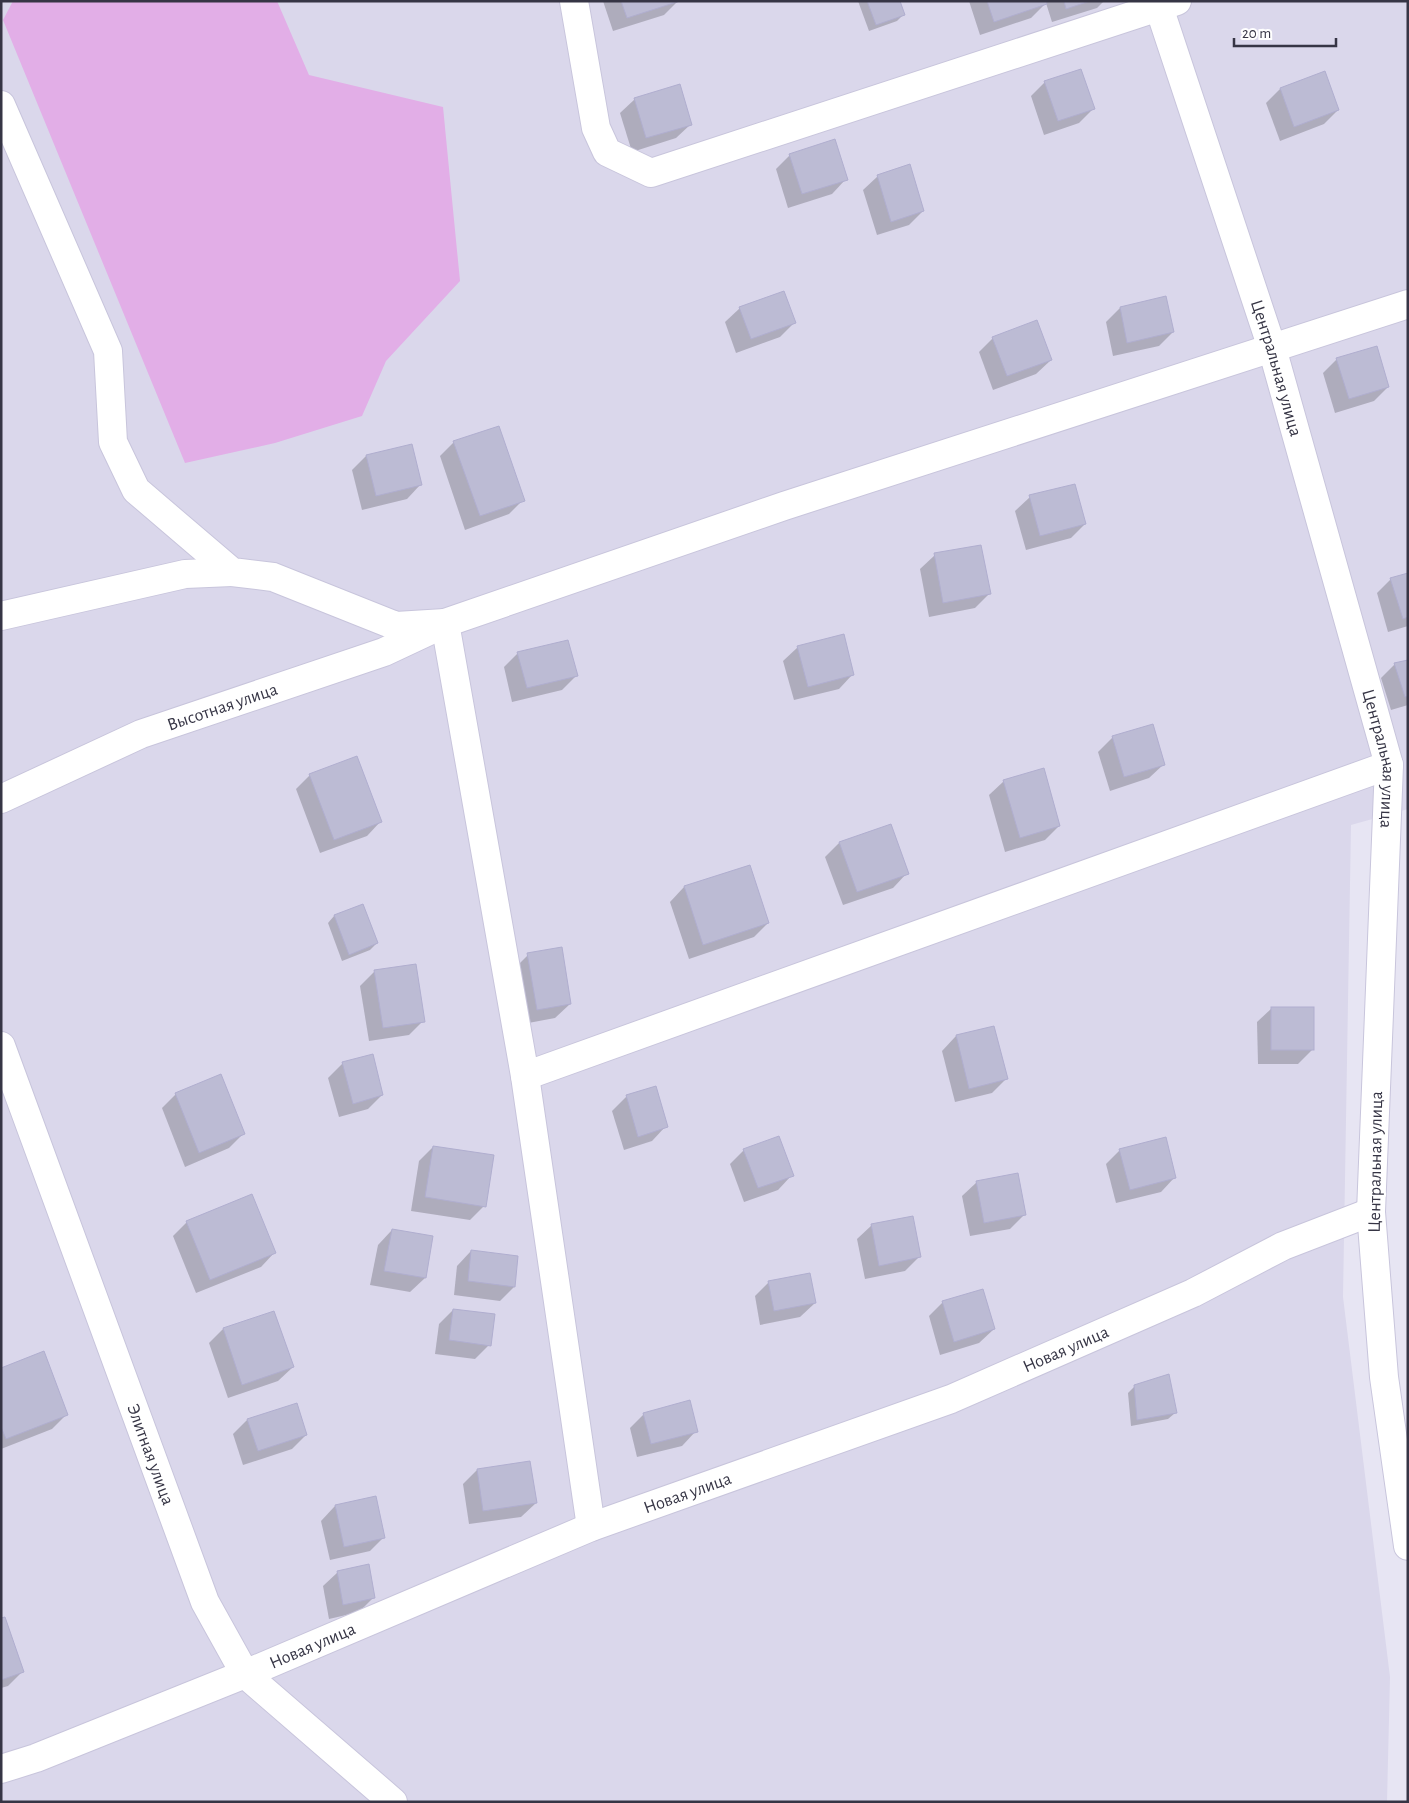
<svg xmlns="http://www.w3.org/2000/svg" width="1409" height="1803" viewBox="0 0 1409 1803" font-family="'Alegreya Sans',sans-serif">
<rect width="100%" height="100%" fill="#e7e5f3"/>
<polygon fill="#dad7eb" points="1,1 1408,1 1408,809 1351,825 1343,1297 1390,1677 1387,1802 1,1802"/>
<polygon fill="#e2aee7" points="13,1 277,1 309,75 443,107 460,281 386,361 362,416 275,443 185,463 3,20"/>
<g fill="#0003">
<polygon points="603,1 678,1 664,15 613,31"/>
<polygon points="858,1 899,1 904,14 897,21 869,31"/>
<polygon points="969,1 1104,1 1097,8 1052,22 1046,3 1031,18 980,35"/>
<polygon points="1045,82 1093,109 1079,123 1044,135 1031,96"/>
<polygon points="1280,89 1338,110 1324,124 1280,141 1266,103"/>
<polygon points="635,99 691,124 676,138 632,152 620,113"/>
<polygon points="790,155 846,179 832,194 788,208 776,169"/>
<polygon points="878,176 923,211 909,225 877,235 863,190"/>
<polygon points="740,308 794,323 780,337 736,353 725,322"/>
<polygon points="1120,308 1173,332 1159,346 1113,356 1106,322"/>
<polygon points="993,338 1051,360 1036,374 993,390 979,352"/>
<polygon points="1337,359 1388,387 1374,401 1335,413 1323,373"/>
<polygon points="454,442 523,500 509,514 465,530 440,456"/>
<polygon points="366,456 421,484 407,499 362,510 352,470"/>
<polygon points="1030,497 1085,524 1071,538 1026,550 1015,511"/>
<polygon points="935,555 989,594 975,608 929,617 920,569"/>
<polygon points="1408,574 1408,626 1388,632 1377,593 1391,579"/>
<polygon points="798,647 853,674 839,689 794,700 783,661"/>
<polygon points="518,653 576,676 562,690 512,702 504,667"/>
<polygon points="1408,661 1408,705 1391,710 1381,678 1395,664"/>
<polygon points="1113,737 1164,764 1149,778 1110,791 1098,752"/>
<polygon points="310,775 381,821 367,836 320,853 296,789"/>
<polygon points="1004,781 1059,826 1045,840 1005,852 989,795"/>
<polygon points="839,843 907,873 893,888 843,905 825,857"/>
<polygon points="749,866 768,923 754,937 689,959 670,902 684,887"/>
<polygon points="362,905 377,943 370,950 342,961 328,923 334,916"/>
<polygon points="528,955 570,1004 555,1018 523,1024 514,969"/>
<polygon points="374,972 423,1021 409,1035 369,1041 360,986"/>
<polygon points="1272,1008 1313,1049 1298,1064 1258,1064 1257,1022"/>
<polygon points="956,1036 1006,1079 992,1093 955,1102 942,1051"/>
<polygon points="343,1063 382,1095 368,1109 339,1117 328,1078"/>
<polygon points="655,1087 666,1126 652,1141 624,1150 612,1111 626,1097"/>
<polygon points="176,1094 243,1134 229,1148 185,1167 162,1108"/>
<polygon points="433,1147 484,1206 470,1220 411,1211 419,1161"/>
<polygon points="744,1150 792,1175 778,1190 744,1202 730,1164"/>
<polygon points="1120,1150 1175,1177 1161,1192 1116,1203 1106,1164"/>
<polygon points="977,1182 1025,1214 1010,1229 970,1236 962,1196"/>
<polygon points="187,1222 275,1252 261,1267 196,1293 173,1236"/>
<polygon points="872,1225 919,1257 905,1271 865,1279 857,1239"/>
<polygon points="392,1230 425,1278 410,1292 370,1285 378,1245"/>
<polygon points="471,1251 514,1287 500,1301 454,1295 457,1266"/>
<polygon points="769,1282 815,1303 800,1317 760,1325 755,1296"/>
<polygon points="943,1302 994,1329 979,1343 940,1355 929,1316"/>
<polygon points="453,1310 489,1345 475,1359 435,1354 439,1324"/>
<polygon points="274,1312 293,1367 278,1381 228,1398 209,1343 223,1329"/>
<polygon points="1,1369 66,1415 52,1429 1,1449"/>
<polygon points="1135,1386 1175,1413 1168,1419 1131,1426 1128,1393"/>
<polygon points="644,1414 696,1431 682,1446 637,1457 630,1428"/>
<polygon points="247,1420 306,1435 292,1449 243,1465 233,1434"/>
<polygon points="477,1470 536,1503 521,1517 469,1524 463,1484"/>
<polygon points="335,1506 384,1537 370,1551 330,1560 321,1521"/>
<polygon points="338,1572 374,1597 359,1612 329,1619 323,1586"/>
<polygon points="1,1620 23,1671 8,1686 1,1688"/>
</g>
<g fill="#bcbbd4" stroke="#b0aecf">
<polygon points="621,1 680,1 627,18"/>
<polygon points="867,1 900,1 905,15 876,25"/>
<polygon points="987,1 1046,1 1047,4 994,22"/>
<polygon points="1064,1 1090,1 1066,9"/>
<polygon points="1081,69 1095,109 1058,121 1044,81"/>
<polygon points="1325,71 1339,110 1294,127 1280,88"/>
<polygon points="680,84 692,125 646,138 634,98"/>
<polygon points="835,139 848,180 802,194 789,154"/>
<polygon points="910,164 924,211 891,222 877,175"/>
<polygon points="784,291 796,323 751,339 739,307"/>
<polygon points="1166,296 1174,332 1127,343 1120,307"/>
<polygon points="1037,320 1052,360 1007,376 992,337"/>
<polygon points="1377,346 1389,387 1349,399 1336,358"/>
<polygon points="499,426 525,501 480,516 453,441"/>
<polygon points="412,444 422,485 376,496 366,455"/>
<polygon points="1075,484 1086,524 1040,536 1029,495"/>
<polygon points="981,545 991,594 943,603 934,553"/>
<polygon points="1408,573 1408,617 1403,619 1390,578"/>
<polygon points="844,634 854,675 808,687 797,646"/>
<polygon points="568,640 578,676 527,688 517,652"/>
<polygon points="1408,660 1408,696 1405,697 1394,663"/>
<polygon points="1153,724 1165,765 1124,777 1112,736"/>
<polygon points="357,756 382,822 334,840 309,774"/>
<polygon points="1044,768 1060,826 1020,838 1003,780"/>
<polygon points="891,824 909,874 857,892 839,842"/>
<polygon points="750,865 769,923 703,945 684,886"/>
<polygon points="363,904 378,943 349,955 334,915"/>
<polygon points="562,947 571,1004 537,1010 527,953"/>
<polygon points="416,964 425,1022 383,1028 374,970"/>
<rect x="1271" y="1007" width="43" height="43"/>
<polygon points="994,1026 1008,1079 969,1089 956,1035"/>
<polygon points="373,1054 383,1095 353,1104 342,1062"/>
<polygon points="221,1074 245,1134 199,1153 175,1093"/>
<polygon points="656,1086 668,1127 638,1137 626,1095"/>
<polygon points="779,1136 794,1176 758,1188 743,1149"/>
<polygon points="1166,1137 1176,1178 1130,1190 1119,1149"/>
<polygon points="433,1146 494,1155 486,1207 425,1197"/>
<polygon points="1018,1173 1026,1215 984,1223 976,1181"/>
<polygon points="252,1194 276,1253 210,1280 186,1221"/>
<polygon points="913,1216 921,1257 879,1266 871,1224"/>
<polygon points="392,1229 433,1236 426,1278 384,1271"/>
<polygon points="471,1250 518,1256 515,1287 468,1281"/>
<polygon points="810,1273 816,1303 774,1311 768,1281"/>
<polygon points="983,1289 995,1329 954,1342 942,1301"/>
<polygon points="453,1309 495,1314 491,1346 449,1340"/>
<polygon points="274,1311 294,1367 242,1385 223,1328"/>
<polygon points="44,1351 68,1415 6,1439 1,1427 1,1368"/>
<polygon points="1169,1374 1177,1413 1137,1420 1134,1385"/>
<polygon points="690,1400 698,1432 651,1444 643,1413"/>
<polygon points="297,1403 307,1435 258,1451 247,1419"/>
<polygon points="530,1461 537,1503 483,1511 477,1469"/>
<polygon points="376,1496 385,1538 344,1547 335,1505"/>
<polygon points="369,1564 375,1598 343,1605 337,1571"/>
<polygon points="5,1617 24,1672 1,1680 1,1618"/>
</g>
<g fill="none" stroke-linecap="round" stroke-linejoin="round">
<g stroke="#c8c5dc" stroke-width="30">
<g id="street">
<polyline points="574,1 596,128 607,152 651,173 1177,1"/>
<path id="s1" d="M1157,1L1272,348L1389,765L1371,1212L1384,1377L1408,1546"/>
<polyline points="1,105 108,351 113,442 136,490 232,572 273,577 396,626 445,623"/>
<polyline points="1,616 185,574 232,572"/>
<path id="s2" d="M1,799L141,734L384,652L433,629"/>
<path id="s3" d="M1,1046L205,1602L245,1674L393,1802"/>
<polyline points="525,1076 1389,765"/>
<polyline points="591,1527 525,1076 445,623 784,506 1408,304"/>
<path id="s4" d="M1,1769L36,1758L245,1674L591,1527L951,1399L1193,1293L1283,1246L1371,1212"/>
</g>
</g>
<use href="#street" stroke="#fff" stroke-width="28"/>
</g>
<g text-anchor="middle" stroke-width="4.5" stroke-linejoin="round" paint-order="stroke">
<g font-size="18" fill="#363545" stroke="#fff">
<text dy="6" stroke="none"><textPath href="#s1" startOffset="386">Центральная улица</textPath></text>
<text dy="6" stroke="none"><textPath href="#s2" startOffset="240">Высотная улица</textPath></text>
<text dy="6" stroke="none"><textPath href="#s1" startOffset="791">Центральная улица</textPath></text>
<text transform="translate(1375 1162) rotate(-89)" y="6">Центральная улица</text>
<text dy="6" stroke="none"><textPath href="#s4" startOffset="1145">Новая улица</textPath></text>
<text dy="6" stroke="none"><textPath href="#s3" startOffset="435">Элитная улица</textPath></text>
<text dy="6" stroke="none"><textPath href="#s4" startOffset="740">Новая улица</textPath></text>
<text dy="6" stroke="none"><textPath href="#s4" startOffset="335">Новая улица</textPath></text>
</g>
</g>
<rect width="1409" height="1803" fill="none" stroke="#363545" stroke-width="5"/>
<path d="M1234 38v8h102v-8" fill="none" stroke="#363545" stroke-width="2.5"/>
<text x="1242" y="38" font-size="15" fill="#363545" stroke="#ffffff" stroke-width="4" paint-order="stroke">20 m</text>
</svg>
